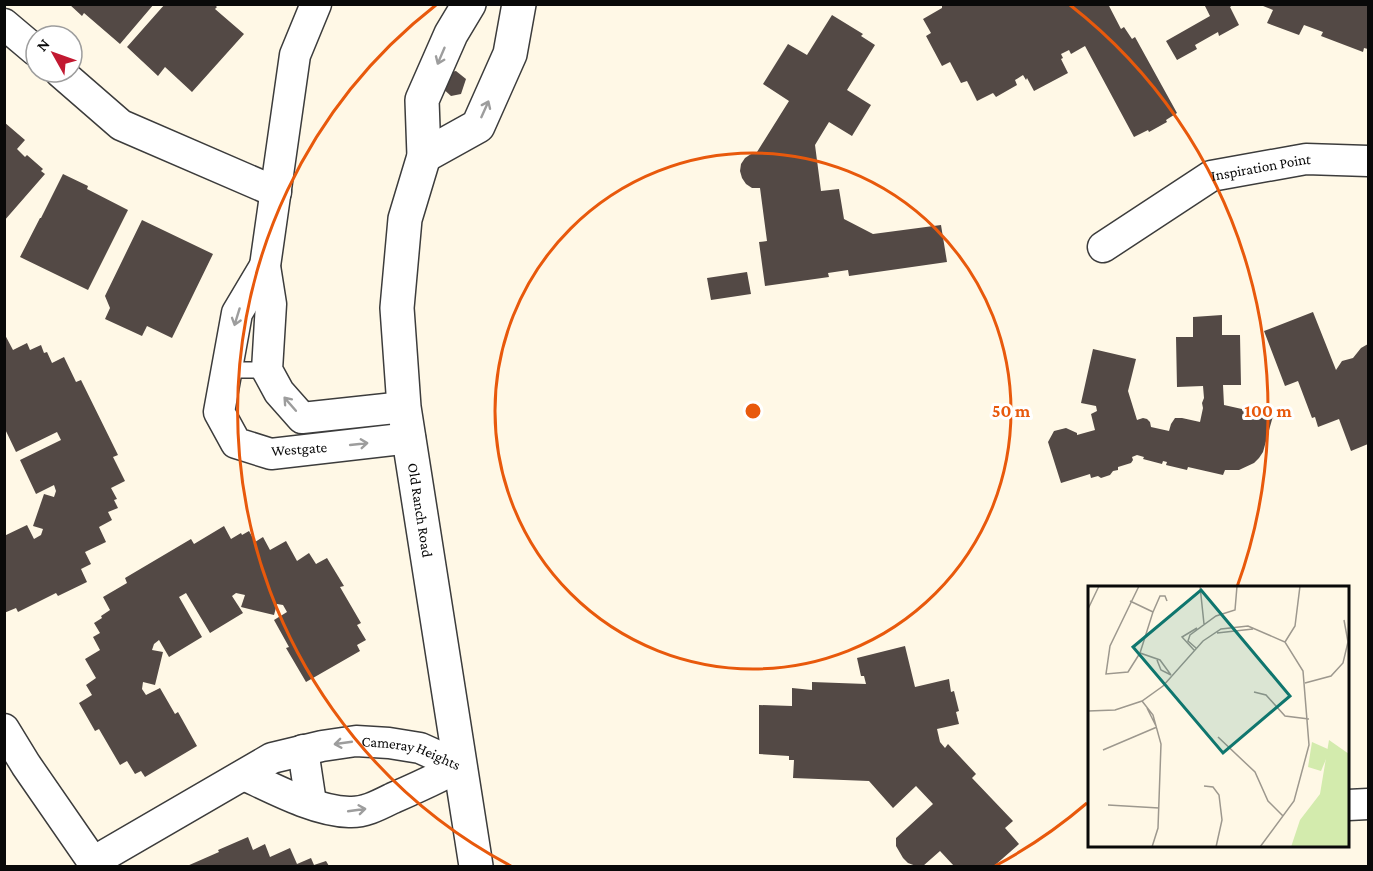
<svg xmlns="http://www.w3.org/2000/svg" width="1373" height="871" viewBox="0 0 1373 871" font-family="'Crimson Pro',serif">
<rect width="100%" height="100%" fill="#fff8e6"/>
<g fill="#534945">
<polygon points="69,4 154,4 120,44 84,13 82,16"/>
<polygon points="165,4 214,4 217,7 215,9 244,34 192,92 165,67 158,76 127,47"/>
<polygon points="942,4 1108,4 1121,29 1124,27 1132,39 1135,37 1177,113 1166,120 1167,122 1149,132 1148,130 1134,137 1085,46 1071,54 1069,50 1061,54 1063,58 1061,59 1068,73 1034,91 1027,78 1026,80 1023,75 1015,80 1017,85 996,97 993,93 977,101 967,81 961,83 950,62 942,66 926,36 931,33 923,19 942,8"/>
<polygon points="1204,4 1234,4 1230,7 1239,25 1219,36 1218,32 1195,45 1197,49 1177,60 1166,41 1210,16"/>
<polygon points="1258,4 1368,4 1368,49 1364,48 1363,52 1321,36 1323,32 1304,25 1299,35 1267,23 1273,10"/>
<polygon points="832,15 863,34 861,36 875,45 847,90 871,105 852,136 829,122 815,145 821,191 839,189 844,219 873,234 941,225 947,262 849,276 848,270 828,273 829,277 765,286 759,242 767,241 760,188 752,188 746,184 742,178 740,171 741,164 745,158 751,154 757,152 789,101 763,84 788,44 807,55"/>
<polygon points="456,71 466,79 461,94 451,96 440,86 445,73"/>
<polygon points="4,122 25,140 17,149 25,157 27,155 43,169 41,171 45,174 4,221"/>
<polygon points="63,174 88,186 87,189 128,210 88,290 20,257 40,218 41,218"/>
<polygon points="142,220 213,254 172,338 147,326 142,336 105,319 110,308 105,296"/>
<polygon points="747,272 751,294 711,300 707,278"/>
<polygon points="1313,312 1336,370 1342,361 1353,358 1361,348 1368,344 1368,444 1351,451 1339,419 1318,427 1315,417 1312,418 1298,381 1285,386 1264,331"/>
<polygon points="1222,315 1222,335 1240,335 1241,385 1223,385 1224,405 1273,416 1263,452 1259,458 1254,463 1239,470 1225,470 1223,475 1188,467 1187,470 1166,465 1167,462 1163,461 1162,464 1143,459 1144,457 1137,455 1132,457 1133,460 1131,463 1118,467 1118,470 1113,471 1110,475 1101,478 1098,476 1091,478 1090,474 1061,483 1048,442 1054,431 1066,428 1077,433 1077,435 1095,430 1091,414 1097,411 1096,406 1081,403 1093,349 1136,359 1128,391 1137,420 1143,418 1147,419 1150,422 1151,427 1169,431 1171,424 1175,418 1182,418 1200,422 1203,408 1202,403 1204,398 1203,386 1177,387 1176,337 1193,337 1193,317"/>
<polygon points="4,333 13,350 27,343 30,350 41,345 44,353 47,352 52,363 64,357 76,382 81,380 118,455 113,457 125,481 111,488 117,499 114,500 118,508 108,512 112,520 99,527 106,542 85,552 91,564 81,569 87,582 58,596 56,593 18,612 16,608 4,613 4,536 27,525 34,539 41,535 43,529 33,526 44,494 54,497 56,491 54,485 36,494 20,460 61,440 57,432 16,452 4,427"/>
<polygon points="224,526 231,539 241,533 242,535 249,531 255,542 263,537 270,550 286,541 297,561 309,553 316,564 327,558 344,586 340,587 361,623 357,625 366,640 357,645 360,651 306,682 286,648 289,647 274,620 287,612 283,605 277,604 274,615 241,607 245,595 236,593 232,596 243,613 210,633 186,593 179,597 202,637 169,657 159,640 154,644 152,650 163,652 155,685 143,682 142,689 146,695 160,688 175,714 178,712 197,746 145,777 141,771 135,774 127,761 120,765 99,729 95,731 79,703 92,695 86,685 96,678 85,659 100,650 93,637 100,633 94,623 102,618 101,616 110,610 103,597 127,583 125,578 191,539 194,544"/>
<polygon points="905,646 915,687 949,679 951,692 954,691 959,711 956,712 959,724 937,729 940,742 945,748 948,744 976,774 972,778 1013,821 1005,828 1019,844 994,866 954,866 940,851 923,866 916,866 908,863 903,858 896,846 896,838 933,804 916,786 893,808 869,781 793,778 794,760 789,760 789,756 759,754 759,705 792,706 792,688 812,690 812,682 866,684 864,676 861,676 857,658"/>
<polygon points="248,837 253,850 265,844 270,857 290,848 297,864 311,858 314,865 326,861 329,866 187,866 219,852 218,850"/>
</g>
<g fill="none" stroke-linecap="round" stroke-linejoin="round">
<g stroke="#3c3c3c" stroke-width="18">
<polyline id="service" points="226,370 267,370"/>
</g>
<g stroke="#3c3c3c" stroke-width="33">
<g id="minor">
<polyline points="316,4 295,55 265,266 271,304 267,370 279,392 302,418 404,407"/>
<polyline points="4,24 36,51"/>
<polyline points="60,72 121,125 276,192"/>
<path id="s1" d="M1103,247L1211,176L1306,159L1368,161"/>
<polyline points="265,266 237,313 219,412 236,443 271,454 410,438"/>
<polyline points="4,729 26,765 93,862"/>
<polyline points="303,750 311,803"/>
<path d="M244,775C274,789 315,811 349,812C364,813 379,805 393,798C416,788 438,778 460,766"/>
<polyline points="1348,805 1368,804"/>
<path id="s2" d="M95,866L93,862L272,758L322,746L356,741L389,743L420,748L460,766"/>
</g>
</g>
<g stroke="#3c3c3c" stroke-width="36">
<g id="tertiary">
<path id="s3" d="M469,4L451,34L422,100L424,156L405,219L397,308L404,407L476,866"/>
<polyline points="424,156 478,126 510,54 519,4"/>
</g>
</g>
<use href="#service" stroke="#fff" stroke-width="15"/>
<use href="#minor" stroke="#fff" stroke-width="30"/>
<use href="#tertiary" stroke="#fff" stroke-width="33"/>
</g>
<defs><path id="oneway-shaft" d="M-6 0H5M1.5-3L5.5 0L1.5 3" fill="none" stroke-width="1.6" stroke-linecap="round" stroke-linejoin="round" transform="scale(1.5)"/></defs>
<g stroke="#9d9d9d">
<use href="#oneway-shaft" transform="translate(441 56) rotate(113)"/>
<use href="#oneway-shaft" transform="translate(485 109) rotate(-66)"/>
<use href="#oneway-shaft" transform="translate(237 317) rotate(107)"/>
<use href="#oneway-shaft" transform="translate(290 404) rotate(-131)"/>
<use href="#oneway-shaft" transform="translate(359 444) rotate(-6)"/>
<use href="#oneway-shaft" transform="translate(343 743) rotate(172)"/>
<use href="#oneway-shaft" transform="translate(357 810) rotate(-8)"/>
</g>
<g fill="none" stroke="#e8590c" stroke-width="3">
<circle cx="753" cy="411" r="258"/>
<path d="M1087 803A515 515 0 0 1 995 866M511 866A515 515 0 0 1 436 5M1070 5A515 515 0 0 1 1237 587"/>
</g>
<g text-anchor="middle" stroke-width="6" stroke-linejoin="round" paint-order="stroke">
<g font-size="15" fill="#090909" stroke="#fff">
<text dy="5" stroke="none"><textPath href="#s1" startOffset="180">Inspiration Point</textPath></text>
<text transform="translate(299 449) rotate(-4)" y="5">Westgate</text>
<text dy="5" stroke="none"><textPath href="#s3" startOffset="522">Old Ranch Road</textPath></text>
<text dy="5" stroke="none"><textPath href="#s2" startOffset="354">Cameray Heights</textPath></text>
</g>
</g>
<g transform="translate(1088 586)">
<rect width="261" height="261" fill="#fff8e6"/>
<path d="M241,154L261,168V261H203L212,234L232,208Z" fill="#d3ebad"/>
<path d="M224,156L242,164L233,185L220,181Z" fill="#d3ebad"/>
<path fill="none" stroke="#9d988e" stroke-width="1.5" d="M51,0L22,60L18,88L40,86L52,67L72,74L83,89M112,0L116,38M42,15L65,26L52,67M0,23L11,0M65,26L72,10H77L79,15M129,47L165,43M197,56L207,40L212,0M108,62L100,55L102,49L128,30L147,24L149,0M106,64L94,51L109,42M69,74L73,84L83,89M217,97L243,90L255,77L260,56L256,34M166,106L178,109L197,130L221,133M54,115L65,129L73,158L70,242L64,261M59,122L68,140M0,125L27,124L54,115L75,100L115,55L133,43L160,40L197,56L215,85L221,159L206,215L172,261M130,151L167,186L180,215L195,230M15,164L69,141M116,200L125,201L131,209L134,234L128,261M20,219L71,222"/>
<path fill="#0f766e" fill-opacity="0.15" stroke="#0f766e" stroke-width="3" d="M113,4L202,110L135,167L45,61Z"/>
<rect width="261" height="261" fill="none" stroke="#090909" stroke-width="3"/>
</g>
<circle cx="753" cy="411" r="9" fill="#e8590c" stroke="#fff" stroke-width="3"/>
<g font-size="18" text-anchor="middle" font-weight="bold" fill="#e8590c" stroke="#fff" stroke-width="6" stroke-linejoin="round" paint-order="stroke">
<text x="1011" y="417">50 m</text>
<text x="1268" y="417">100 m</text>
</g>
<rect width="1373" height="871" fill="none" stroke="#090909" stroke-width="12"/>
<g transform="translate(54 54) rotate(310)"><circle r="28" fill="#ffffff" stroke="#9d9d9d" stroke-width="1.5"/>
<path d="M0-4.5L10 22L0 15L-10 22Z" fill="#c21931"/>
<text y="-9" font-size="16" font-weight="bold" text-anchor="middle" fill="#090909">N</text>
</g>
</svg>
